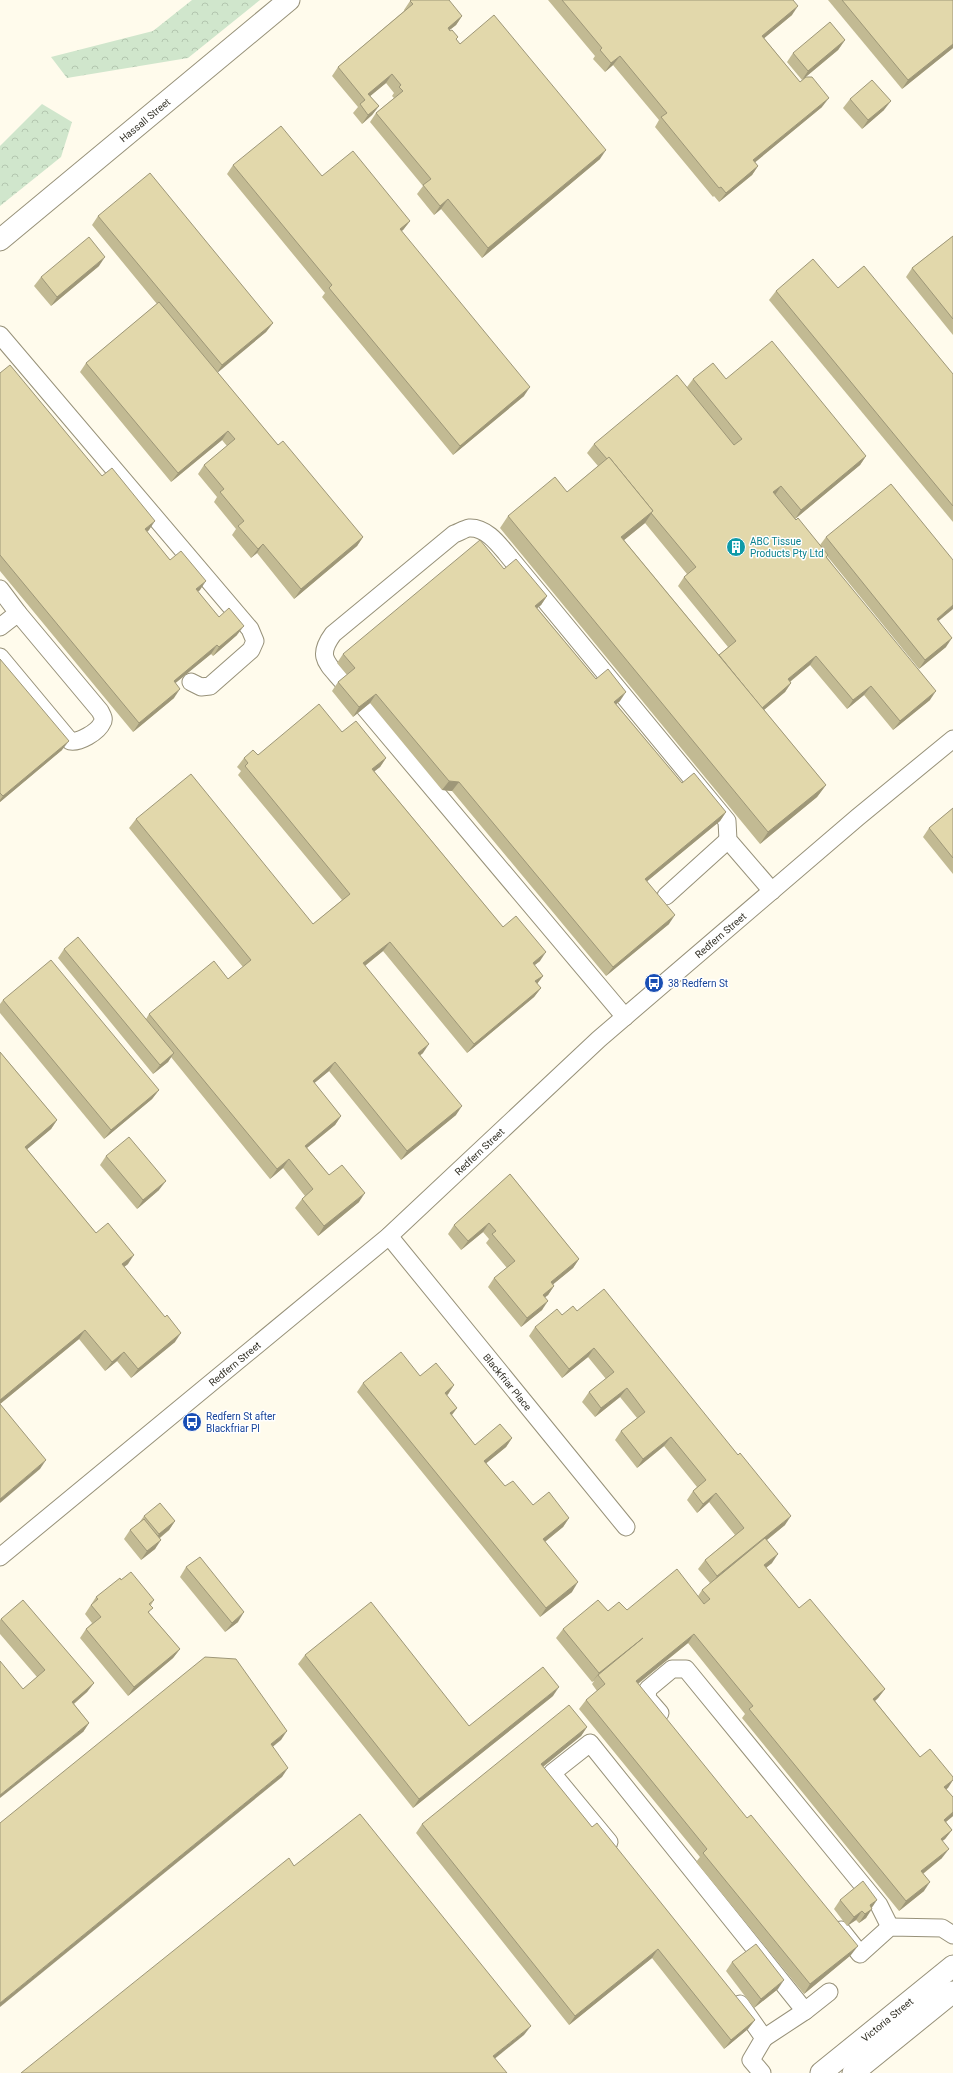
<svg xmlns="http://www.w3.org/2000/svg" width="953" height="2073" viewBox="0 0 953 2073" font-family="Roboto,sans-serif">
<defs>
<pattern id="forest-crowns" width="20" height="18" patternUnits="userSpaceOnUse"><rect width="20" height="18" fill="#d0e6cc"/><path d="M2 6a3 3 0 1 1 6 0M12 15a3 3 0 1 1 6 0" fill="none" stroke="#b3c6af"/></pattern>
</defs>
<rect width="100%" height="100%" fill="#fffbec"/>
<g fill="url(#forest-crowns)">
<polygon points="192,0 260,0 188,58 67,78 51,57 153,31"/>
<polygon points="42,104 72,122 61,157 0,206 0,146"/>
</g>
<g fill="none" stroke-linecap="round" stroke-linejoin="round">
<g stroke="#979179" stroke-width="19">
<g id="minor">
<polyline points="0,335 250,629 255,641 251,650 210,686 201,687 191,682"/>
<polyline points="0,589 18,613"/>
<path d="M0,627L18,613L100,711C102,715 105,719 102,723C98,732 79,743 70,741L0,657"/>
<path d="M343,682C327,663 316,657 333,634L454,534C458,533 464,529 469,528C485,527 497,542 506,553L727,821L728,840L772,891"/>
<polyline points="364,707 625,1017"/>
<polyline points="666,896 728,840"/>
<path id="s1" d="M389,1236L626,1527"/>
<path id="s2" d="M0,1557L389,1236L599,1039L858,817L953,739"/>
<polyline points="660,1713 647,1698 648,1689 672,1669 686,1669 879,1905 890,1927"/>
<polyline points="609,1842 552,1773 590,1743 805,2011 829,1992"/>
<polyline points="841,1930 860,1954 890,1927 942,1928 953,1935"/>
<polyline points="740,2004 764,2038 751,2060 762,2073"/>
<polyline points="764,2038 805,2011"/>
</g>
</g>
<g stroke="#979179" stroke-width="23">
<g id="major">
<path id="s3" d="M0,240L289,0"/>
<path id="s4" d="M821,2073L953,1966"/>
<polyline points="853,2073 953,1992"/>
</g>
</g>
<use href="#minor" stroke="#fff" stroke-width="17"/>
<use href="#major" stroke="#fff" stroke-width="21"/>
</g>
<g fill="#c2ba93" fill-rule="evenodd">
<polygon points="548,0 793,0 792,15 764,38 800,82 822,107 755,162 758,166 752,175 719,202 714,196 713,197 655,127 659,120 613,65 605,72 593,59 595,56"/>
<polygon points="828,0 953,0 953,48 902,89"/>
<polygon points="410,1 462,16 456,25 449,30 460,44 600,159 482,258 441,209 434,215 417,194 423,186 370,122 376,113 394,98 392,96 394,93 386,83 370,96 379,106 372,115 362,124 353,113 358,107 332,76 338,67 404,11 404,10"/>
<polygon points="845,40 838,50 802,80 787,62 793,53"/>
<polygon points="850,99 884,110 862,129 843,108"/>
<polygon points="233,165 322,176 410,221 403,230 401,231 524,396 453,455 322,297 325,293 227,174"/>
<polygon points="98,216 273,323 266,332 217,372 278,445 363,537 357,546 294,599 257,553 251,558 232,535 236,529 214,502 217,497 198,474 204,465 227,446 222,440 171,482 80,372 86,363 157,304 92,225"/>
<polygon points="953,236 953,335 906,277 912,268"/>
<polygon points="99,266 51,306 34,286 41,277"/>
<polygon points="838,288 953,374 953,522 769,300 776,291"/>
<polygon points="0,373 102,476 149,530 147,532 170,560 200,590 197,592 219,617 237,635 213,656 211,654 175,683 174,698 133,732 0,571"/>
<path d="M693,379H726L866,456L860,465L795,519L820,545L826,537L938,621L946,647L919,669L827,556V557L930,700L893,730L864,695L847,709L810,665L790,682L791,683L785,692L764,710L826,785L817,797L760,844L500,528L508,516L567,492L598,466L587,453L594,444L687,387ZM645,523L687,574L684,577L678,586L728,647L719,655L624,540Z"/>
<polygon points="504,569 547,596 541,605 537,608 596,679 620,701 616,704 682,783 726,812 720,821 647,881 669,924 606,976 452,791 442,790 370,703 353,717 332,691 338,682 347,675 337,663 343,654"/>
<polygon points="0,659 62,750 0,802"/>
<polygon points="342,732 386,758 380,767 374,771 503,927 540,961 534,965 543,976 537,984 541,988 534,997 467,1053 383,951 365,966 423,1053 420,1055 456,1115 401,1160 329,1071 314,1083 341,1116 335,1125 307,1148 329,1175 359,1202 318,1236 295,1208 302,1199 305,1196 283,1168 270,1179 171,1057 168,1062 153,1074 58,958 64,949 146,1019 149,1014 228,979 243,967 129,828 136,819 313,924 342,900 238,775 241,771 237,767 244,758 258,755"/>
<polygon points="953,808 953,874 923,837 929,828"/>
<polygon points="3,1000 159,1090 152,1099 104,1139 0,1013 0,1004"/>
<polygon points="0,1052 57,1120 51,1129 27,1149 96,1233 128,1264 124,1267 175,1342 131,1378 117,1361 105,1371 79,1339 0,1404"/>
<polygon points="106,1156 159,1190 137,1209 100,1165"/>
<polygon points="510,1174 579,1259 573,1268 553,1284 554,1286 548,1295 545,1297 542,1310 521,1327 488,1287 494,1278 507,1268 486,1243 489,1239 483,1232 461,1250 448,1234 454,1225"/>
<polygon points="577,1311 785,1525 767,1540 772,1563 766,1568 799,1608 885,1689 878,1698 875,1701 920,1757 953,1777 953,1780 946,1789 953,1797 953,1816 946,1822 952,1830 945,1839 942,1841 942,1858 923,1874 924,1891 899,1911 742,1718 745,1714 688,1643 638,1684 851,1955 804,1994 696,1862 700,1857 579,1709 586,1700 597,1691 592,1684 594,1681 592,1682 556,1638 563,1629 608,1611 627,1610 698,1596 702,1590 710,1583 698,1569 705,1560 735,1535 709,1502 697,1513 687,1500 693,1491 697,1487 664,1446 637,1468 615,1440 621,1431 637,1418 620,1397 595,1417 582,1402 589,1392 606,1379 588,1357 562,1378 529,1336 535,1327 562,1315"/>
<polygon points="420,1376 454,1385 447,1396 457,1408 452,1415 475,1445 512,1438 506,1447 486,1463 505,1486 533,1505 569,1518 563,1527 545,1542 572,1592 540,1617 357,1392 363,1383"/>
<polygon points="144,1516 175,1521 169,1530 160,1538 155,1549 141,1560 124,1539 130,1530 139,1523"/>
<polygon points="186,1567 238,1622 225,1632 180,1577"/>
<polygon points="121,1580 154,1600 151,1605 149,1613 180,1649 173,1658 128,1696 80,1638 86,1629 92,1623 85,1614 96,1597"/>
<polygon points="1,1619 94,1683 87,1692 74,1704 89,1723 83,1732 23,1689 37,1677 0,1634 0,1620"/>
<polygon points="305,1655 469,1726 553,1696 413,1808 298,1664"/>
<polygon points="587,1727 581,1736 543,1767 592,1827 755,2020 748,2029 724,2049 652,1958 569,2025 416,1833 422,1824"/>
<polygon points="840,1900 871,1908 866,1918 859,1923 856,1920 847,1926 834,1909"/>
<polygon points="732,1962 778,1989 754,2008 726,1971"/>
</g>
<g fill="#9e9778">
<polygon points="798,6 792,15 756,45 762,36"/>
<polygon points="462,16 456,25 441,37 448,28"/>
<polygon points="845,40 838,50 802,80 808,71"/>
<polygon points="953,44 953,48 902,89 908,80"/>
<polygon points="620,56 613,65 605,72 611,63"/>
<polygon points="392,74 386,83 363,102 368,94"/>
<polygon points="829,98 822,107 747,169 753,160"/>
<polygon points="891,101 884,110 862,129 868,120"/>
<polygon points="379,106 372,115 362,124 368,115"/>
<polygon points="606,150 600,159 482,258 488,248"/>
<polygon points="758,166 752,175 719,202 726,193"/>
<polygon points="448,199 441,209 434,215 440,206"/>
<polygon points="410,221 403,230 393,238 400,229"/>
<polygon points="105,257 99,266 51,306 57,297"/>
<polygon points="273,323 266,332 216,374 222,365"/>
<polygon points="530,387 524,396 453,455 460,446"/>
<polygon points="228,431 222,440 171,482 178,473"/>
<polygon points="866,456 860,465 795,519 801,510"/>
<polygon points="781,486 775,495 773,492"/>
<polygon points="653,511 645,523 613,549 621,537"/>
<polygon points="155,521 149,530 139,538 145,529"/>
<polygon points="363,537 357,546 294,599 301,589"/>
<polygon points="263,544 257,553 251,558 258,549"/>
<polygon points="206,581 200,590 189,598 196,589"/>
<polygon points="547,596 541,605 529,615 535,606"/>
<polygon points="953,605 953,609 930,628 937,619"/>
<polygon points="244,626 237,635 213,656 219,647"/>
<polygon points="952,638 946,647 919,669 925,660"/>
<polygon points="217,645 211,654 167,690 174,681"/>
<polygon points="816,656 810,665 782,688 788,679"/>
<polygon points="791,683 785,692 753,719 759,710"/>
<polygon points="871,686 864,695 847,709 853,700"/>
<polygon points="180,689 174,698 133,732 139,723"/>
<polygon points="936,691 930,700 893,730 900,721"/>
<polygon points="626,692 620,701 608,711 614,702"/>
<polygon points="376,694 370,703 353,717 359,707"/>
<polygon points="69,741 62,750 0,802 0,800 3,796"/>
<polygon points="386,758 380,767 366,778 372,769"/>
<polygon points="449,781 459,782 452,791 442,790"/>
<polygon points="826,785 817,797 760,844 768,832"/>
<polygon points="726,812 720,821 639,888 645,879"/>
<polygon points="675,915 669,924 606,976 613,967"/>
<polygon points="390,942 383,951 357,972 363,963"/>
<polygon points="546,952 540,961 526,972 533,963"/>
<polygon points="543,976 536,985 535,981"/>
<polygon points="541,988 534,997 467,1053 474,1044"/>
<polygon points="429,1044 423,1053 412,1062 418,1053"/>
<polygon points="174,1053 168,1062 153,1074 160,1065"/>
<polygon points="335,1062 329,1071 306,1090 313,1081"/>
<polygon points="159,1090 152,1099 104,1139 111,1130"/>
<polygon points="462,1106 456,1115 401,1160 407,1151"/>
<polygon points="341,1116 335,1125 298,1155 305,1146"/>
<polygon points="57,1120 51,1129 19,1156 25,1147"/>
<polygon points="289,1159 283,1168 270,1179 277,1169"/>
<polygon points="166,1181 159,1190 137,1209 143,1200"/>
<polygon points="365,1193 359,1202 318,1236 324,1226"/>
<polygon points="489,1223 483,1232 461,1250 468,1241"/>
<polygon points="134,1255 128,1264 116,1273 122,1264"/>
<polygon points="579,1259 573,1268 545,1291 551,1282"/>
<polygon points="554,1286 548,1295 537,1304 543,1295"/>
<polygon points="548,1301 542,1310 521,1327 527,1318"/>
<polygon points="85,1330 79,1339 0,1404 0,1400"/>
<polygon points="181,1333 175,1342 131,1378 138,1369"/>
<polygon points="594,1348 588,1357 562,1378 569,1369"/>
<polygon points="124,1352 117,1361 105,1371 112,1362"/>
<polygon points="454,1385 448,1394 438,1402 445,1393"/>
<polygon points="627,1388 620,1397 595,1417 601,1408"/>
<polygon points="457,1408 450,1417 450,1413"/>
<polygon points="671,1437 664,1446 637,1468 643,1459"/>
<polygon points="512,1438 506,1447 478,1470 484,1461"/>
<polygon points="46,1460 40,1469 0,1503 0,1499"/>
<polygon points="716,1493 709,1502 697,1513 703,1504"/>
<polygon points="791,1516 785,1525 711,1585 717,1576"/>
<polygon points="569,1518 563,1527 537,1548 543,1539"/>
<polygon points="175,1521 169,1530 153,1543 159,1534"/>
<polygon points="161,1540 155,1549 141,1560 147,1551"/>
<polygon points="778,1554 772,1563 758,1574 764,1565"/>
<polygon points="578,1582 572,1592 540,1617 546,1608"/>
<polygon points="244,1612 238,1622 225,1632 232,1623"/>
<polygon points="694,1634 688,1643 630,1690 636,1681"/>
<polygon points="643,1638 598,1675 592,1682 599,1673"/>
<polygon points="180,1649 173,1658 128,1696 134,1687"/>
<polygon points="94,1683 87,1692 65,1711 72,1702"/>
<polygon points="559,1687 553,1696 413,1808 419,1799"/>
<polygon points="885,1689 878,1698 867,1708 873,1699"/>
<polygon points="89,1723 83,1732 0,1798 0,1795"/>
<polygon points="587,1727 581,1736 535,1773 541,1764"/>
<polygon points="287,1731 281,1740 265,1753 271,1744"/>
<polygon points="288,1768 282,1777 0,2007 0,2003"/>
<polygon points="953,1780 948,1788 938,1796 944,1787"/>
<polygon points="953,1812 953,1816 937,1829 944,1820"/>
<polygon points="952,1830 945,1839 934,1848 941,1839"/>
<polygon points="949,1849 942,1858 915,1880 921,1871"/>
<polygon points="930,1882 924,1891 899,1911 906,1901"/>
<polygon points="877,1900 871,1909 870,1905"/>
<polygon points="872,1909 866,1918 859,1923 865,1914"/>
<polygon points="862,1911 856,1920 847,1926 854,1917"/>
<polygon points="858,1946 851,1955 804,1994 810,1984"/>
<polygon points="658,1949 652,1958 569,2025 575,2016"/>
<polygon points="784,1980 778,1989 754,2008 761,1999"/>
<polygon points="755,2020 748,2029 724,2049 731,2040"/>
<polygon points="531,2026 524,2035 487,2065 493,2056"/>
</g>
<g fill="#e2d8ab" stroke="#9e9778">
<polygon points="411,0 449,0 462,16 448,28 450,31 452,30 458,37 456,39 460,44 494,15 606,150 488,248 448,199 440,206 423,185 431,179 376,113 403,91 399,87 401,85 392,74 368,94 379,106 368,115 360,104 365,100 338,67 413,4 410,1"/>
<polygon points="562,0 793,0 798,6 762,36 800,82 806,77 812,77 829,98 753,160 758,166 726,193 721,187 719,188 661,117 667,113 620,56 611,63 600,50 602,48"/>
<polygon points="842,0 953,0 953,44 908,80"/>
<polygon points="830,22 845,40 808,71 793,53"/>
<polygon points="872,80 891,101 868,120 850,99"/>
<polygon points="281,126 322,176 353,151 410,221 400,229 530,387 460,446 329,288 332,285 233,165"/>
<polygon points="150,173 273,323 222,365 98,216"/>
<polygon points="953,236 953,319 912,268"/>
<polygon points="89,237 105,257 57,297 41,277"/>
<polygon points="813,259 838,288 864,266 953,374 953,506 776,291"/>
<polygon points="159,302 278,445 283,441 363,537 301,589 263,544 258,549 238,526 244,521 220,492 224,489 204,465 235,439 228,431 178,473 86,363"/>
<polygon points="772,341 866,456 801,510 781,486 773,492 796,520 798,518 828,555 826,557 936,691 900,721 871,686 853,700 816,656 788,679 791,683 762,708 719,655 736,641 684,577 696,567 651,513 653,511 609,457 607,459 594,444 677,375 734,445 742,439 693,379 713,363 726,379"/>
<polygon points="10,365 102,476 112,468 155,521 145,529 170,560 181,551 206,581 196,589 219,617 229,608 244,626 219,647 217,645 174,681 180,689 139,723 0,555 0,373"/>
<polygon points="609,457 653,511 621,537 826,785 768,832 508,516 555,477 567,492"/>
<polygon points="891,484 953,560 953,605 937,619 952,638 925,660 826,537"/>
<polygon points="480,540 504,569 516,559 547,596 535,606 596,679 608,669 626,692 614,702 682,783 694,773 726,812 645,879 675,915 613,967 459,782 449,781 376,694 359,707 338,682 355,668 343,654"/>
<polygon points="0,659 69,741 3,796 0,793"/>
<polygon points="319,704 342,732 356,721 386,758 372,769 503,927 516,916 546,952 533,963 543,976 535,981 541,988 474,1044 390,942 363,963 429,1044 418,1053 462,1106 407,1151 335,1062 313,1081 341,1116 305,1146 329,1175 342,1165 365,1193 324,1226 302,1199 313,1189 289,1159 277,1169 149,1014 214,961 228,979 251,960 136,819 191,774 313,924 350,894 245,766 248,763 244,758 253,750 258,755"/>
<polygon points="953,808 953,858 929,828"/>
<polygon points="78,937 174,1053 160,1065 64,949"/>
<polygon points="51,960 159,1090 111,1130 3,1000"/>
<polygon points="0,1052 57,1120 25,1147 96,1233 108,1223 134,1255 122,1264 165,1317 167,1315 181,1333 138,1369 124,1352 112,1362 85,1330 0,1400"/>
<polygon points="129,1137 166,1181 143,1200 106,1156"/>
<polygon points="510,1174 579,1259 551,1282 554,1286 543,1295 548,1301 527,1318 494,1278 515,1261 492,1234 496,1231 489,1223 468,1241 454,1225"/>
<polygon points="604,1289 738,1455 740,1453 791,1516 717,1576 705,1560 744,1528 716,1493 703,1504 693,1491 706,1480 671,1437 643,1459 621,1431 645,1412 627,1388 601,1408 589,1392 614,1372 594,1348 569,1369 535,1327 557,1309 562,1315 573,1306 577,1311"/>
<polygon points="401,1352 420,1376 436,1363 454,1385 445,1393 457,1408 450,1413 475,1445 500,1424 512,1438 484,1461 505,1486 513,1481 533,1505 549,1492 569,1518 543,1539 578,1582 546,1608 363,1383"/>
<polygon points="0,1404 46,1460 0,1499"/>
<polygon points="160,1503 175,1521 159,1534 144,1516"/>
<polygon points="144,1519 161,1540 147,1551 130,1530"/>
<polygon points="765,1538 778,1554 764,1565 799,1608 810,1599 885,1689 873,1699 920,1757 930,1749 953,1777 953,1780 944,1787 953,1797 953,1812 944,1820 952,1830 941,1839 949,1849 921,1871 930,1882 906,1901 749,1709 753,1706 694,1634 636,1681 747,1818 751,1815 858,1946 810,1984 703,1853 707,1849 586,1700 605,1684 598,1675 643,1638 599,1673 563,1629 598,1600 608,1611 619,1602 627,1610 677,1569 704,1604 710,1599 702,1590"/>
<polygon points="200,1557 244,1612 232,1623 186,1567"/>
<polygon points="131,1572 154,1600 149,1604 153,1608 148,1612 180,1649 134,1687 86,1629 101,1617 91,1605 98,1599 96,1597 120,1578 121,1580"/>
<polygon points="23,1600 94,1683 72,1702 89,1723 0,1795 0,1661 23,1689 45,1670 1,1619"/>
<polygon points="371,1602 469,1726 543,1667 559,1687 419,1799 305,1655"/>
<polygon points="205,1657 236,1659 287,1731 271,1744 288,1768 0,2003 0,1823"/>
<polygon points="569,1705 587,1727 541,1764 592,1827 597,1823 755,2020 731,2040 658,1949 575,2016 422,1824"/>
<polygon points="360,1814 531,2026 493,2056 507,2073 21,2073 289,1858 294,1866"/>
<polygon points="863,1881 877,1900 870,1905 872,1909 865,1914 862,1911 854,1917 840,1900"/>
<polygon points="756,1944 784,1980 761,1999 732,1962"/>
</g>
<defs>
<g id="building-disc" transform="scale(1)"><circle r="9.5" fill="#0f9aa8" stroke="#fff"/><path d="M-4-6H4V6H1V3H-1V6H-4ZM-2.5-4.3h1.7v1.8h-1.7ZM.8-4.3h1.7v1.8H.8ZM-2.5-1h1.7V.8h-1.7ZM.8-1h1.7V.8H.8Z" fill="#fff"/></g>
<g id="bus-disc" transform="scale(1)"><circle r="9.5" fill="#1a4fb4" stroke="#fff"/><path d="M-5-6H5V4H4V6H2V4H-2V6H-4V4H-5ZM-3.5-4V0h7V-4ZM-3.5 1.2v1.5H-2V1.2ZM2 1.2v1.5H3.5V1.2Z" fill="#fff"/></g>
</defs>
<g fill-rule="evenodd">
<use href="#building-disc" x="736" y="547"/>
<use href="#bus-disc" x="654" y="983"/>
<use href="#bus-disc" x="192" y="1422"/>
</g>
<g text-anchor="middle" stroke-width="3" stroke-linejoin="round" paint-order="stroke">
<g font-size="10" fill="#333127" stroke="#fff">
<text dy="4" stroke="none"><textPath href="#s3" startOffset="188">Hassall Street</textPath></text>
<text dy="4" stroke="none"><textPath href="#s2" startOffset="952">Redfern Street</textPath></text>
<text dy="4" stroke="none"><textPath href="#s2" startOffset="628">Redfern Street</textPath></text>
<text dy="4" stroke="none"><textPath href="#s2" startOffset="304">Redfern Street</textPath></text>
<text dy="4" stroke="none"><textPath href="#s1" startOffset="188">Blackfriar Place</textPath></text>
<text dy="4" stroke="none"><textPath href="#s4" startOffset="85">Victoria Street</textPath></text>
</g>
<g font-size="10" fill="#0d838f" stroke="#fff" text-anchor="start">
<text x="750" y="545">ABC Tissue<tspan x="750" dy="12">Products Pty Ltd</tspan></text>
</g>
<g font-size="10" fill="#164399" stroke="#fff" text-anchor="start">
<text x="668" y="987">38 Redfern St</text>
<text x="206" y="1420">Redfern St after<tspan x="206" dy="12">Blackfriar Pl</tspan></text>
</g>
</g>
</svg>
